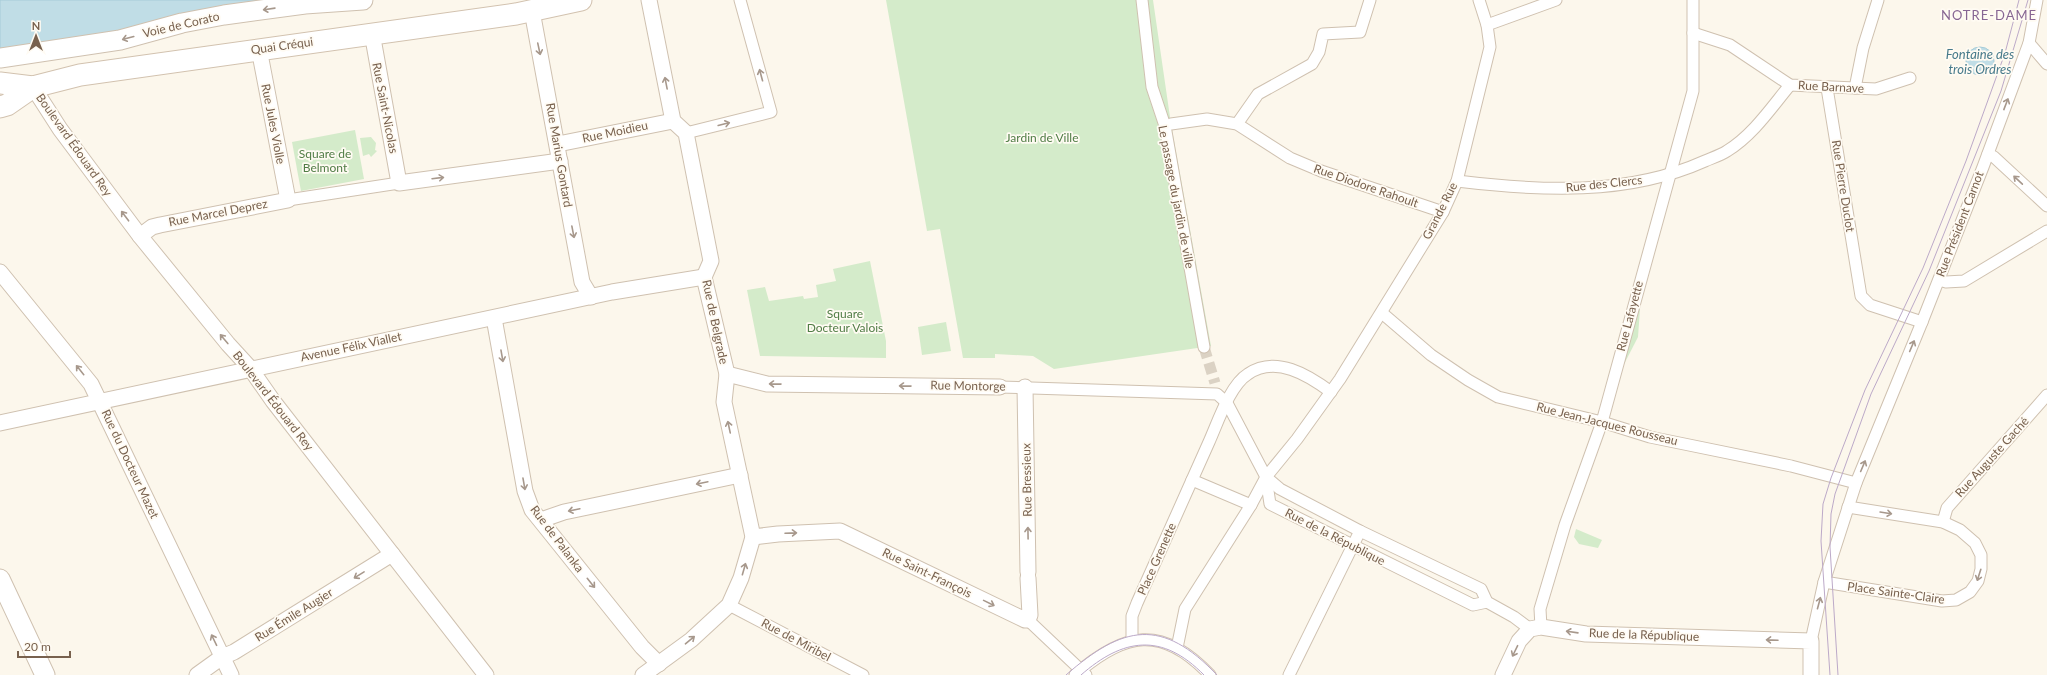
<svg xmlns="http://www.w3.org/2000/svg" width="2047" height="675" viewBox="0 0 2047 675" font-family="Lato,sans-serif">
<rect width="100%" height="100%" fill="#fcf7ec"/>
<g fill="#d4ebca">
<polygon points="886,0 1153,0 1171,124 1211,346 1054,369 1033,356 995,354 995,358 963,358 940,229 927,231"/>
<polygon points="355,130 364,179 301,191 292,142"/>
<polygon points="371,137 376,143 375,150 377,151 371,157 369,154 363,156 360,138"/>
<polygon points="870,261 886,341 886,358 760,356 747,290 765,287 769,301 803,296 804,299 818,297 816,285 836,281 833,269"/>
<polygon points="1636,306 1640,309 1638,337 1618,376"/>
<polygon points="946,322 951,351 922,355 918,327"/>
<polygon points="1576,529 1602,540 1598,548 1579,544 1574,537"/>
</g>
<g fill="#c0dde6" stroke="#a6ccd8">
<polygon points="0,0 286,0 110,36 0,51"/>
<circle cx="1980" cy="61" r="14"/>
</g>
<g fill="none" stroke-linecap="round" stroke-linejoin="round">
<polyline stroke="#dbd2c4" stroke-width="11" stroke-dasharray="11 5.5" stroke-linecap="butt" points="1204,347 1215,383"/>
<g stroke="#cfc1b0" stroke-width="13">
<g id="pedestrian">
<polyline points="1142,0 1152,87 1165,126 1204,347"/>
<polyline points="1487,25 1556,0"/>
<polyline points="1693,33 1730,45 1790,85 1876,89 1910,78"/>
<polyline points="2029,43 2047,64"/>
<polyline points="1827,88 1861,296 1870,305 1922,322"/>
<polyline points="1855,88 1863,48 1878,0"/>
<polyline points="1171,124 1207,119 1237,124 1290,158 1321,171 1443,212"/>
<polyline points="1237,124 1258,94 1312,64 1319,52 1323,34 1360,32 1370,0"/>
<polyline points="686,133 771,112 740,0"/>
<polyline points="1988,154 1994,157 2047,206"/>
<path d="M1457,181C1540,191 1627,196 1705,161C1712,158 1721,155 1727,151C1753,135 1771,108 1790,85"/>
<polyline points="288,200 399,183"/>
<polyline points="1939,280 1946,282 1964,281 2047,231"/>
<polyline points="1382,313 1431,355 1468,380 1498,397 1602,422 1650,437 1791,466 1856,483"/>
<polyline points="1000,387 1217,394 1227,403 1266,477 1270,504 1473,605 1487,602"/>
<polyline points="1266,477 1280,489 1360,531 1481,589 1487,602 1514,617 1530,629"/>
<polyline points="1192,480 1251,505"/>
<polyline points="1943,522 1947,508 2047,395"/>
<polyline points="1824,582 1942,601 1956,600 1970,592 1978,581 1981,569 1981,555 1975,543 1960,530 1943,522 1848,507"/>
<polyline points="729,605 863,675"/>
<polyline points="1028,620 1086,675"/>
<polyline points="1541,627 1540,609 1565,525 1602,422 1693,91 1693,0"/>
<path d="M1132,640V616L1137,603C1161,549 1185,495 1209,442C1218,422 1230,385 1248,374C1276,355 1308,375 1331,392"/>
<polyline points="1811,641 1824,582 1856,483 1922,322 1983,167 2029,43 2037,0"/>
<polyline points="1177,648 1185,609 1251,505 1266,477 1297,439 1340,379 1443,212 1457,181 1490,47 1487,25 1479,0"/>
<path d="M1075,675C1124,632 1162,624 1210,675"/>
<polyline points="1289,675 1360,531"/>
</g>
</g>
<g stroke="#cfc1b0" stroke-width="17">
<g id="minor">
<polyline points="532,11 582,282 591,297"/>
<polyline points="372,33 399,183 560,161"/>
<polyline points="33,87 60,129 140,236 228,344 250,368 273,401 486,675"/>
<polyline points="558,144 673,121"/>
<polyline points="140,236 152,227 160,225 288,200 259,49"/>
<polyline points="0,272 91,384 231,675"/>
<polyline points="494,318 525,491 532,510 642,647 659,664"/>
<polyline points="727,374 767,384 1000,387"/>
<polyline points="1025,387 1028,572"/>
<polyline points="0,423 612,292 704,277"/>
<polyline points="541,520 564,512 740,475"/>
<polyline points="753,537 778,534 840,531 1025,620 1028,620 1030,615 1028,578"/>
<polyline points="197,675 222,657 234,652 392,554"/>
<polyline points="643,675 691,640 729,605 741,578 753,537 724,402 727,374 704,277 711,261 686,133 673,121 649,0"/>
<polyline points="1503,675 1519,641 1530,629 1541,627 1586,634 1811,641 1811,675"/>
</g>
</g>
<g stroke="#cfc1b0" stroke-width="21">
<g id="tertiary">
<polyline points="0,58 120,40 182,23 224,15 305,4 363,0"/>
<polyline points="0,579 45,675"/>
</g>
</g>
<g stroke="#d2c2af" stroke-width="23">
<g id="secondary">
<polyline points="0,83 33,87 80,75 516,14 581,0"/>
<polyline points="0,107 7,105 33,87"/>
</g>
</g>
<use href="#pedestrian" stroke="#fff" stroke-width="11"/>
<use href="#minor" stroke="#fff" stroke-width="15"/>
<use href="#tertiary" stroke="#fff" stroke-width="19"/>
<use href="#secondary" stroke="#fff" stroke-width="21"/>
<g stroke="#bca9c8" stroke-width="1">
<path d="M1066,675C1123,625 1162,617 1217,675"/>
<path d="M1081,675C1123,638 1162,632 1204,675"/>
<polyline points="1830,675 1821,541 1823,504 1831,478 1865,390 1923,268 1966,161 2005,53 2019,0"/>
<polyline points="1838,675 1830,547 1831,514 1835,494 1871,394 1929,271 2001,91 2028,0"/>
</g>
</g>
<defs><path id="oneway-shaft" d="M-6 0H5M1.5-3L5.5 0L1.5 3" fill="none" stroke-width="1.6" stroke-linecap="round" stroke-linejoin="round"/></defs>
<g stroke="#a7988c">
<use href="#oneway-shaft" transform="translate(269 9) rotate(172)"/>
<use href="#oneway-shaft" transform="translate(128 38) rotate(165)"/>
<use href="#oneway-shaft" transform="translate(539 49) rotate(78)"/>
<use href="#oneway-shaft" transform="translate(761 75) rotate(-105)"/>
<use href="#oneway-shaft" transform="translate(666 83) rotate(-101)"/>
<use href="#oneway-shaft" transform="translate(2006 104) rotate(-69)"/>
<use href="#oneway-shaft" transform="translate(724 124) rotate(-14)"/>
<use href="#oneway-shaft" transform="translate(438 178) rotate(-7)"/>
<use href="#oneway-shaft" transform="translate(2018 180) rotate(-137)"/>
<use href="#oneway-shaft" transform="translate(125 216) rotate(-127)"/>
<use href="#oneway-shaft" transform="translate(573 232) rotate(79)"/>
<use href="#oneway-shaft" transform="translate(224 339) rotate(-130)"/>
<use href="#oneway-shaft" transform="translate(1912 346) rotate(-67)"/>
<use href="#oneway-shaft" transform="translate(502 356) rotate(80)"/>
<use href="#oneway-shaft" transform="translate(80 370) rotate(-129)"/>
<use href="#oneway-shaft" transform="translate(775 384) rotate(-179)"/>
<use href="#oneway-shaft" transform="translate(905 386) rotate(-179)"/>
<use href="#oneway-shaft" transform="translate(729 427) rotate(-102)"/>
<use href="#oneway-shaft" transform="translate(1863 466) rotate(-67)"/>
<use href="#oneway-shaft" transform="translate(702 483) rotate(168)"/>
<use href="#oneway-shaft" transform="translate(524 484) rotate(80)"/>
<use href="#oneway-shaft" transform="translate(574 510) rotate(168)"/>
<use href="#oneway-shaft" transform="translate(1886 513) rotate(9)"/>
<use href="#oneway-shaft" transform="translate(791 533) rotate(-2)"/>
<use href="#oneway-shaft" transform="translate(1028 533) rotate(-91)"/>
<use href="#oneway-shaft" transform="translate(744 569) rotate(-74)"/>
<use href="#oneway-shaft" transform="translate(359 575) rotate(148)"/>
<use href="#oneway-shaft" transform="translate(1979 575) rotate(108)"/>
<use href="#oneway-shaft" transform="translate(591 583) rotate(51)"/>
<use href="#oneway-shaft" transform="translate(989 603) rotate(26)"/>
<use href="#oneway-shaft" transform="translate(1819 603) rotate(-75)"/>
<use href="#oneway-shaft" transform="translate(1572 632) rotate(-172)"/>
<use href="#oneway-shaft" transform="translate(214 640) rotate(-116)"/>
<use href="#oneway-shaft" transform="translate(690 640) rotate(-40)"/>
<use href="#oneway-shaft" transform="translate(1772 640) rotate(-178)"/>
<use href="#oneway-shaft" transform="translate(1515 651) rotate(116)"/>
</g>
<g text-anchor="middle" stroke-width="3.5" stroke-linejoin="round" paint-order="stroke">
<g font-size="12" fill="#78614e" stroke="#fffbf3">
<text transform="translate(181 25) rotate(-13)" y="4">Voie de Corato</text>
<text transform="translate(282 46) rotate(-8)" y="4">Quai Créqui</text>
<text transform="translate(1831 87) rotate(3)" y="4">Rue Barnave</text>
<text transform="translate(385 108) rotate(79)" y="4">Rue Saint-Nicolas</text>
<text transform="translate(273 124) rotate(79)" y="4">Rue Jules Violle</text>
<text transform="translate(615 132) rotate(-12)" y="4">Rue Moidieu</text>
<text transform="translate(74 145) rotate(55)" y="4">Boulevard Édouard Rey</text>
<text transform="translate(559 155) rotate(80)" y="4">Rue Marius Gontard</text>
<text transform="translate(1604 184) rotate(-6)" y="4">Rue des Clercs</text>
<text transform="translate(1366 186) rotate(19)" y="4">Rue Diodore Rahoult</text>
<text transform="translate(1843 186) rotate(81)" y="4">Rue Pierre Duclot</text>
<text transform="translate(1176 197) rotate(79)" y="4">Le passage du jardin de ville</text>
<text transform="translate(1440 211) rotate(-63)" y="4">Grande Rue</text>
<text transform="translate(218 213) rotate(-11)" y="4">Rue Marcel Deprez</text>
<text transform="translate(1960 224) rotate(-69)" y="4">Rue Président Carnot</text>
<text transform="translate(1630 316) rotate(-75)" y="4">Rue Lafayette</text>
<text transform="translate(715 322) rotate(78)" y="4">Rue de Belgrade</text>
<text transform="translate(351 347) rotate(-12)" y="4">Avenue Félix Viallet</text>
<text transform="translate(968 386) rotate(1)" y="4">Rue Montorge</text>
<text transform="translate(273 401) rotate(52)" y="4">Boulevard Édouard Rey</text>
<text transform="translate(1607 424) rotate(14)" y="4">Rue Jean-Jacques Rousseau</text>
<text transform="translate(1992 457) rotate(-48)" y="4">Rue Auguste Gaché</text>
<text transform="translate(130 464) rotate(65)" y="4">Rue du Docteur Mazet</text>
<text transform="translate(1027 480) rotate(-91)" y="4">Rue Bressieux</text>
<text transform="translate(1335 537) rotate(27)" y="4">Rue de la République</text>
<text transform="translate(557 539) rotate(53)" y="4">Rue de Palanka</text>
<text transform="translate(1157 559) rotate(-66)" y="4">Place Grenette</text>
<text transform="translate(927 573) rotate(26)" y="4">Rue Saint-François</text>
<text transform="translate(1896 593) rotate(8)" y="4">Place Sainte-Claire</text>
<text transform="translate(294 615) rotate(-32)" y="4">Rue Émile Augier</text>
<text transform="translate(1644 635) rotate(2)" y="4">Rue de la République</text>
<text transform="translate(796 640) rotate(28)" y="4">Rue de Miribel</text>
</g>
<g font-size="12" fill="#517d46" stroke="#fffbf3">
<text x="1042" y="142">Jardin de Ville</text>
<text x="325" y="158">Square de<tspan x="325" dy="14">Belmont</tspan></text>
<text x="845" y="318">Square<tspan x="845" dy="14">Docteur Valois</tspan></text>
</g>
<g font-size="13" letter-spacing="1" fill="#886693" stroke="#fffbf3">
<text x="1989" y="20">NOTRE-DAME</text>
</g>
<g font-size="13" font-style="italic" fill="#477a8b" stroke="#fffbf3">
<text x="1980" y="59">Fontaine des<tspan x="1980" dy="15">trois Ordres</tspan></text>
</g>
</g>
<g transform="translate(36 36)" stroke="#fffbf3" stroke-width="3" paint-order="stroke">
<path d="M0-3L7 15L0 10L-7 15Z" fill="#78614e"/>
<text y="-6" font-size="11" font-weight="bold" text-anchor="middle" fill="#78614e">N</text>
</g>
<path d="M18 651v6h52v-6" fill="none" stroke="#78614e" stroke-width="2"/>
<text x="24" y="651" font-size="12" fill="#78614e" stroke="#fffbf3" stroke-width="3" paint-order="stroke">20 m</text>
</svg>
